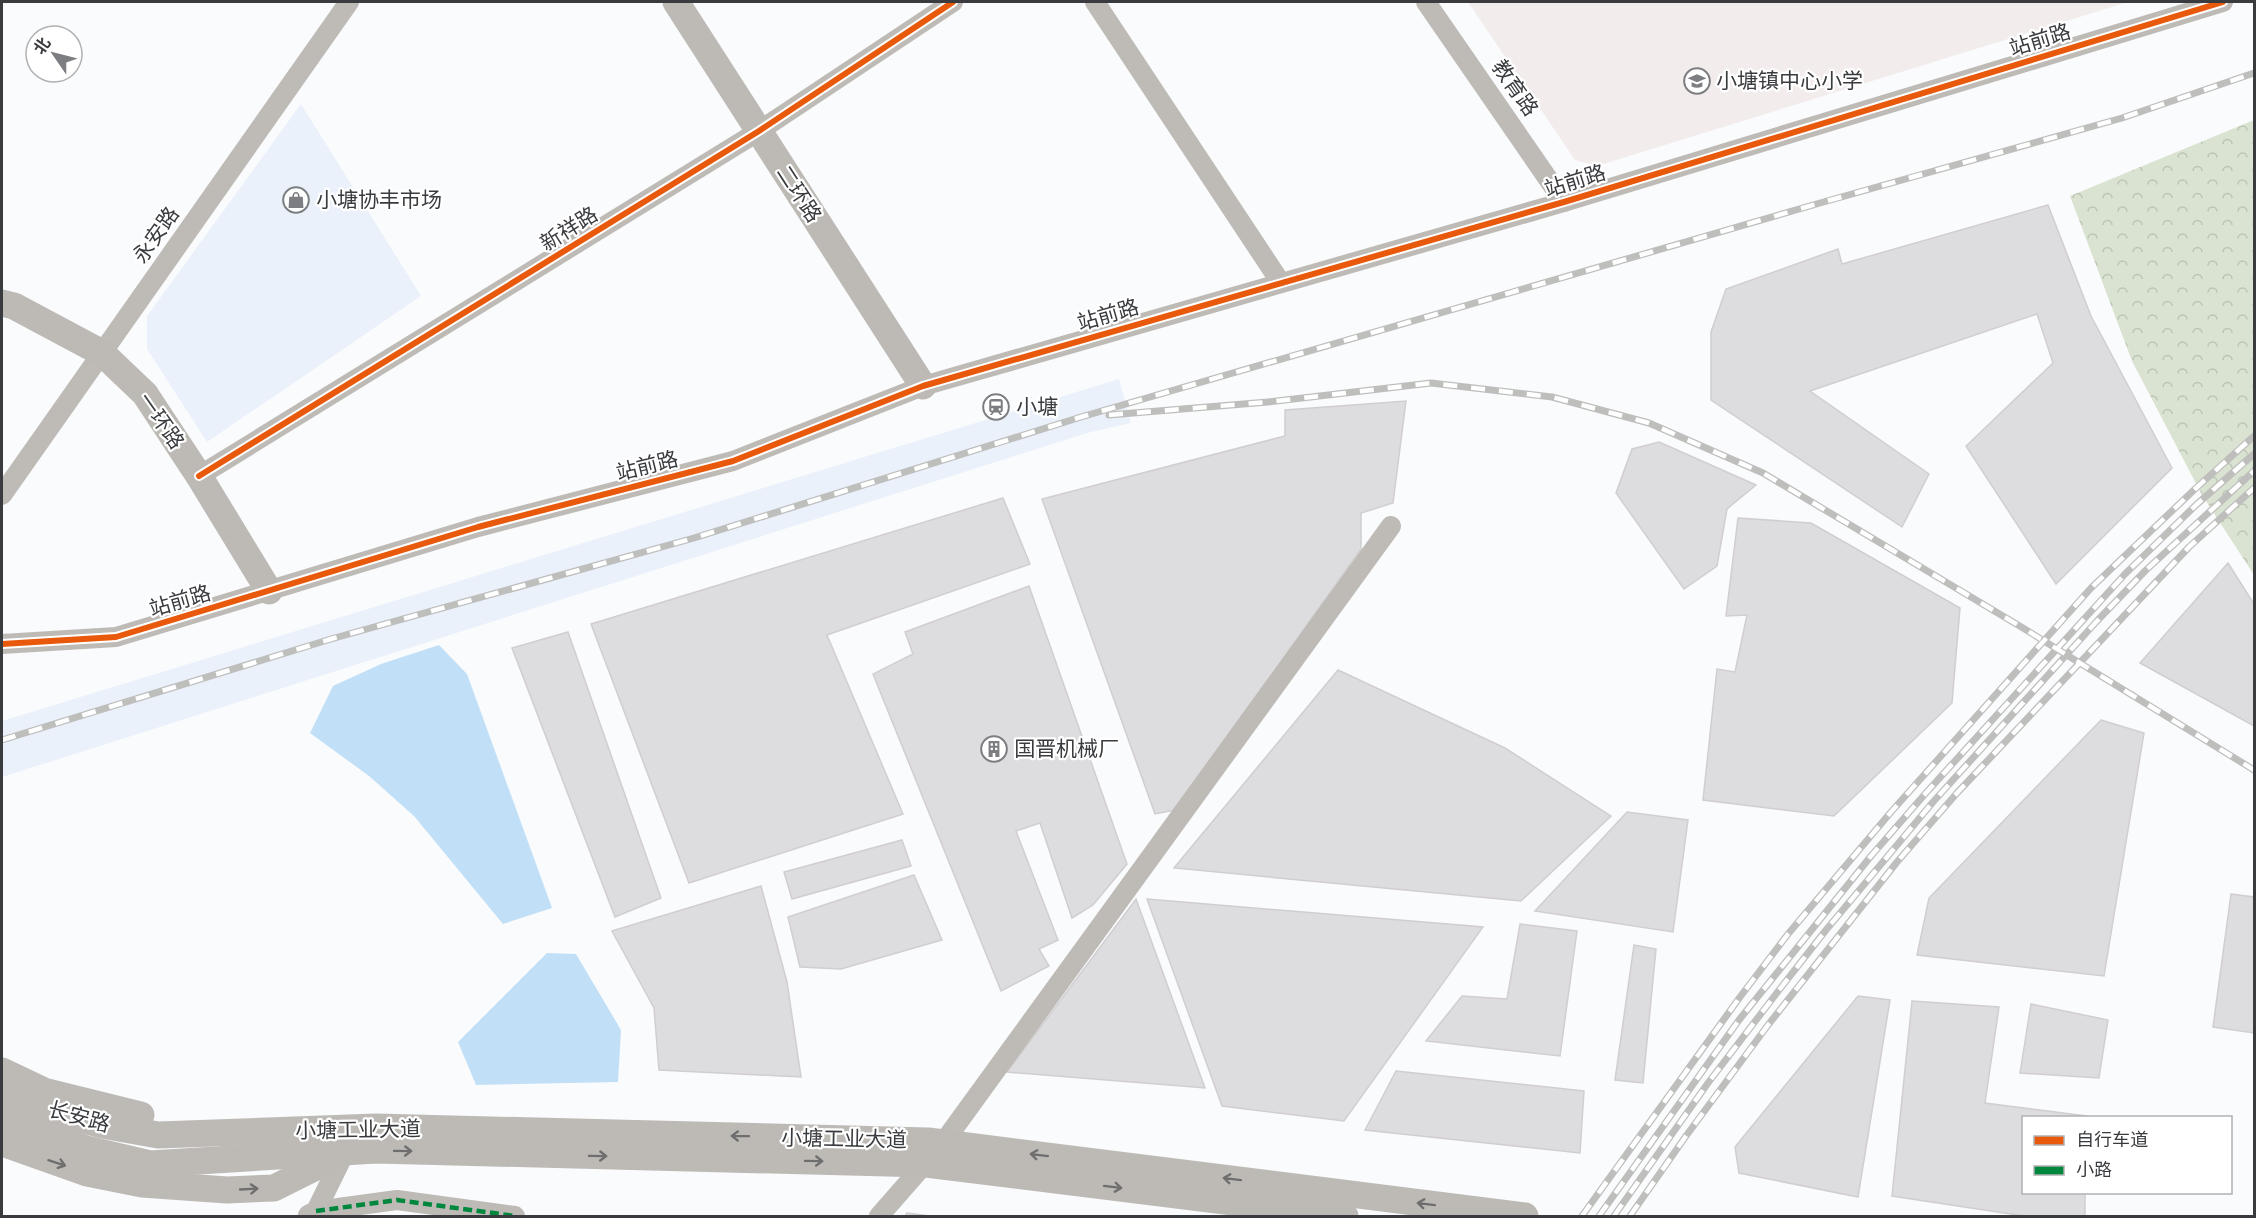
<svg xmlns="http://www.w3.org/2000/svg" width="2256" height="1218" viewBox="0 0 2256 1218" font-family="Montserrat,'Noto Sans SC',sans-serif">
<defs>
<pattern id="forest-crowns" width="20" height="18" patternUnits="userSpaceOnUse" patternTransform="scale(1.5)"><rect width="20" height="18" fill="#dae3d1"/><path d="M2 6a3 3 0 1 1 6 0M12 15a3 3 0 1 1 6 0" fill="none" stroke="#bcc4b4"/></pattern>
</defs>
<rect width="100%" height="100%" fill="#fafbfd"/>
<g fill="#ebf1fa">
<polygon points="301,104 421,296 207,442 147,349 147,316"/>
<polygon points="1119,379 1131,423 1087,433 2,777 2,721"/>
</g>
<polygon fill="#f3eced" points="1468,2 2128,2 1597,166 1575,160"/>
<polygon fill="url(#forest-crowns)" points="2254,120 2254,575 2202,495 2132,361 2070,196"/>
<g fill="#c1e0f7">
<polygon points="439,645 467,674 552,908 503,924 414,816 369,776 310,733 333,686 381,664"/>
<polygon points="547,953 576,954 621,1030 618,1082 476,1085 458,1042"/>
</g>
<g fill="#dddcde" stroke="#d0ced0" stroke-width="1.5">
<polygon points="2048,205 2091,316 2172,468 2056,584 1966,446 2053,363 2037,314 1810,391 1929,474 1902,527 1711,400 1711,332 1726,289 1838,249 1842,264"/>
<polygon points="1406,401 1393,503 1361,513 1361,549 1175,810 1155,814 1042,499 1285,436 1285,410"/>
<polygon points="1659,442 1756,485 1727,509 1717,566 1684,589 1616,493 1632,449"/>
<polygon points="1003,498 1030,564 827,635 903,814 689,883 591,624"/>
<polygon points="1738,518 1811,523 1960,608 1952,703 1834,816 1703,800 1717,669 1735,672 1747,615 1726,616"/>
<polygon points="2228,563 2254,604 2254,726 2140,663"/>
<polygon points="1029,586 1127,864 1093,905 1072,918 1040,823 1016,831 1058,940 1039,949 1049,966 1001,991 873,674 913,654 905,632"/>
<polygon points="568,632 661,898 615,917 512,648"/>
<polygon points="1338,670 1505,748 1611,816 1521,901 1174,868"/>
<polygon points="2101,720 2144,733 2104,976 1917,955 1929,898"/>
<polygon points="1627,812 1688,820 1673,932 1535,911"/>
<polygon points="902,840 911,866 792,899 784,872"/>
<polygon points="914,875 942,940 841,969 800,967 788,917"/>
<polygon points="761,886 787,982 801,1077 659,1070 654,1008 612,931"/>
<polygon points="2231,894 2254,897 2254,1033 2213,1027"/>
<polygon points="1136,899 1205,1088 1007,1072"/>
<polygon points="1147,899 1483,927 1344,1121 1222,1106"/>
<polygon points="1520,924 1577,931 1560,1056 1426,1041 1462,996 1507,999"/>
<polygon points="1634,945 1656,949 1643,1083 1615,1080"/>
<polygon points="1858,996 1890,1000 1858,1197 1739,1173 1735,1147"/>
<polygon points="1912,1001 1999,1007 1985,1103 2087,1116 2024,1118 2024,1192 2085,1192 2085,1216 2024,1216 1892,1196"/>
<polygon points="2031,1004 2108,1020 2099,1078 2020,1073"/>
<polygon points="1396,1071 1584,1091 1580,1153 1365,1130"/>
<polygon points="907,1213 930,1216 905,1216"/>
</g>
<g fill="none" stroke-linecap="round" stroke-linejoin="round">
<g stroke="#bebbb7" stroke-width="20">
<polyline points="1095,2 1281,283"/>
<polyline points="1426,2 1564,202"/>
<polyline points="199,476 759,131 953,2"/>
<polyline points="2,495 349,2"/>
<polyline points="2,644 116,637 478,527 733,461 923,386 1564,202 2223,2"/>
<polyline points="316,1211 397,1200 515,1216"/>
<polyline points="308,1215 316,1211 345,1152"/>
<polyline points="879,1216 943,1143 1391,526"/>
</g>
<g stroke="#bdbab6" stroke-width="27">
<polyline points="676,2 923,386"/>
<polyline points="2,303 14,306 102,353 145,394 199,476 269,591"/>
<polyline points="2,1071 44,1091 141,1115"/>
<polyline points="2,1091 53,1112 102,1125 158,1135 376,1127 928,1141 1525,1216"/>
<polyline points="2,1117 21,1126 86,1149 150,1164 376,1150 926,1164 1345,1216"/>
<polyline points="2,1143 87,1173 142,1184 227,1190 274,1188 336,1157"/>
</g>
<g stroke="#bebfbd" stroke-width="7">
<g id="rail">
<polyline points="1109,415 1268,402 1431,383 1552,397 1649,423 1763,473 2023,628 2254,770"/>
<polyline points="2,740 331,639 694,538 1081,417 1820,203 2122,118 2254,73"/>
<polyline points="1582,1216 1740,997 1788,934 1891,812 2091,588 2195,489 2254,436"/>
<polyline points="1599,1216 1739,1020 1871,856 1925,794 2125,574 2196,505 2254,454"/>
<polyline points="1614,1216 1708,1083 1776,994 1826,930 1933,802 2097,621 2145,571 2254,471"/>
<polyline points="1630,1216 1686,1136 1768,1025 1897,862 1957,793 2189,547 2254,488"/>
</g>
</g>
<use href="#rail" stroke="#fff" stroke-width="4.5" stroke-dasharray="14" stroke-linecap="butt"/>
<polyline stroke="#00873e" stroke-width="4.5" stroke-dasharray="9 4.5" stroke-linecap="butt" points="316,1211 397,1200 515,1216"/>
<g stroke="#fff" stroke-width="10">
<g id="cycleway">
<polyline points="199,476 759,131 953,2"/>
<polyline points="2,644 116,637 478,527 733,461 923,386 1564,202 2223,2"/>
</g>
</g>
<use href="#cycleway" stroke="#e8590c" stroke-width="6"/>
</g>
<defs><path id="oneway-shaft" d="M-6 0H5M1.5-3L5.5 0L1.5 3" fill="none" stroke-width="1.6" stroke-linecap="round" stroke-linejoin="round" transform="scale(1.5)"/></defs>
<g stroke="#6e6e6e">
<use href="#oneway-shaft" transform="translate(740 1136) rotate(-179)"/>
<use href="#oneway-shaft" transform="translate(403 1151) rotate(1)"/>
<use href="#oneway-shaft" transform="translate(1039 1155) rotate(-173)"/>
<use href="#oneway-shaft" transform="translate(598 1156) rotate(1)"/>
<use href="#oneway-shaft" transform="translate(814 1161) rotate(1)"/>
<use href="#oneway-shaft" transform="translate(57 1163) rotate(18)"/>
<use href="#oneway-shaft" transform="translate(1232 1179) rotate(-173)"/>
<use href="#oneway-shaft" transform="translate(1113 1187) rotate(7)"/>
<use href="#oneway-shaft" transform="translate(249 1189) rotate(-3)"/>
<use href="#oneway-shaft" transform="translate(1426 1204) rotate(-173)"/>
</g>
<defs>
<g id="school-ring" transform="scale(1.35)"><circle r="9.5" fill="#fff" stroke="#7d7e81" stroke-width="1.5"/><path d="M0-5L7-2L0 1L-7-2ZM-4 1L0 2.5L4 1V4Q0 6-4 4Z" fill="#7d7e81"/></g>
<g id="shop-ring" transform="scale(1.35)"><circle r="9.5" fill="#fff" stroke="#7d7e81" stroke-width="1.5"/><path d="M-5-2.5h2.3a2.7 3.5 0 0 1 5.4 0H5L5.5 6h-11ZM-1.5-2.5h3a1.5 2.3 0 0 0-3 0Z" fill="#7d7e81"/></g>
<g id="station-ring" transform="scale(1.35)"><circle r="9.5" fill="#fff" stroke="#7d7e81" stroke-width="1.5"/><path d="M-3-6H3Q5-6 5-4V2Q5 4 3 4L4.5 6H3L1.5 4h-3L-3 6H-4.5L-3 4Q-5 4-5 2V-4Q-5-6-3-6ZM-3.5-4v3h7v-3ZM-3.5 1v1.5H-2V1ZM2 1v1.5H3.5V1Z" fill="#7d7e81"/></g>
<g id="building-ring" transform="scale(1.35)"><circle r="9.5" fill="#fff" stroke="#7d7e81" stroke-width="1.5"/><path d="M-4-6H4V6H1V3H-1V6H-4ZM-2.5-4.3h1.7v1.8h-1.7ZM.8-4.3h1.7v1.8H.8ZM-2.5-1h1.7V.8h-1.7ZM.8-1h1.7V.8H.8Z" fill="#7d7e81"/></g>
</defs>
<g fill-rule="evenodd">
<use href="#school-ring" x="1697" y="81"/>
<use href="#shop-ring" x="296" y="200"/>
<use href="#station-ring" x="996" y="407"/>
<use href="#building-ring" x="994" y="749"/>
</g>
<g text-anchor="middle" stroke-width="4.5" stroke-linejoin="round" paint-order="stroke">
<g font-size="21" fill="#393b3e" stroke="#fff">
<text transform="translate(2040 40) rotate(-17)" y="7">站前路</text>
<text transform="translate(1515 88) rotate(55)" y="7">教育路</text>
<text transform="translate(1575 181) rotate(-17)" y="7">站前路</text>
<text transform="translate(799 194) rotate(57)" y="7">二环路</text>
<text transform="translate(569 229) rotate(-32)" y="7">新祥路</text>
<text transform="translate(156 235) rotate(-55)" y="7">永安路</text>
<text transform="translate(1108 315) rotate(-16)" y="7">站前路</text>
<text transform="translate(161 421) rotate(55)" y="7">一环路</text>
<text transform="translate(647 466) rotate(-14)" y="7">站前路</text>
<text transform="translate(180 601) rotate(-16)" y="7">站前路</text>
<text transform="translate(79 1117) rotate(15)" y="7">长安路</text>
<text transform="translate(358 1130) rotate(-1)" y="7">小塘工业大道</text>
<text transform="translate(844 1139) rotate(1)" y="7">小塘工业大道</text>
</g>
<g font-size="21" fill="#393b3e" stroke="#fff" text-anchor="start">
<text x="1716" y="88">小塘镇中心小学</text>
<text x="316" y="207">小塘协丰市场</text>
<text x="1016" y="414">小塘</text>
<text x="1014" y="756">国晋机械厂</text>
</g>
</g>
<rect width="2256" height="1218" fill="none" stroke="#393b3e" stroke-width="6"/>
<rect x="2022" y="1116" width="210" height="78" fill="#ffffff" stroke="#b0b1b2" stroke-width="1.5"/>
<rect x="2034" y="1136" width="30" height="9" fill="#e8590c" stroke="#b0b1b2" stroke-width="1.5"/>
<text x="2076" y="1146" font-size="18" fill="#393b3e">自行车道</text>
<rect x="2034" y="1166" width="30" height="9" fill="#00873e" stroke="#b0b1b2" stroke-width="1.5"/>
<text x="2076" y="1176" font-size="18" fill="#393b3e">小路</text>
<g transform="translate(54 54) rotate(305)"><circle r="28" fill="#ffffff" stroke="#b0b1b2" stroke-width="1.5"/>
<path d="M0-4.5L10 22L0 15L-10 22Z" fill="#7d7e81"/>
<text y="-9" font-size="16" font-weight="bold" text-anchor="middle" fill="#393b3e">北</text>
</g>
</svg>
